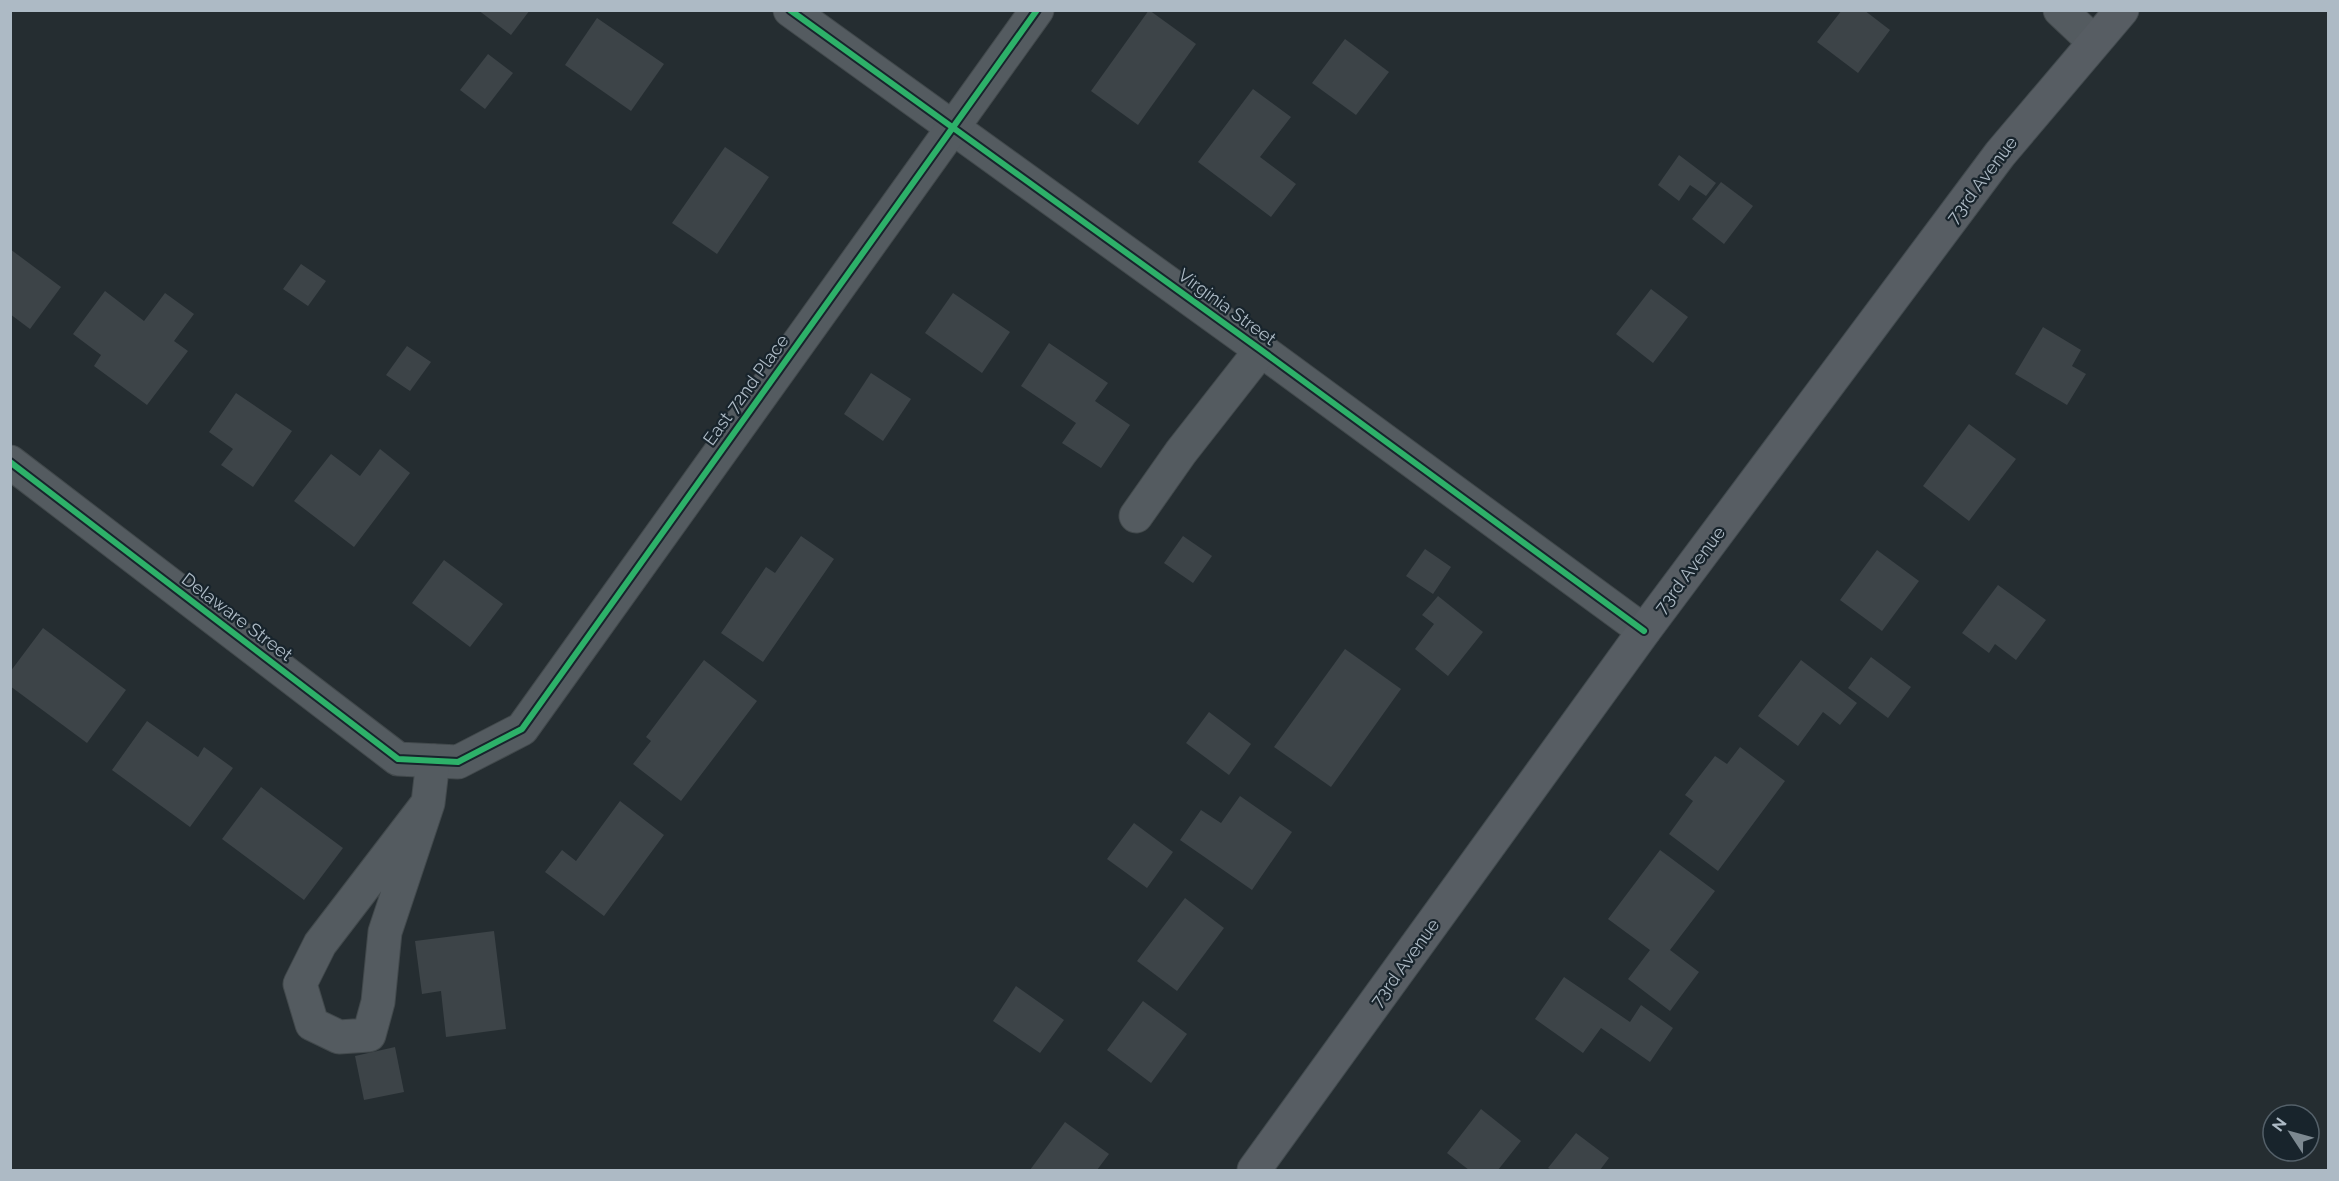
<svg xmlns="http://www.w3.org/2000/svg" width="2339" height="1181" viewBox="0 0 2339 1181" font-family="Raleway,sans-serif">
<rect width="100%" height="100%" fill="#252d31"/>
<g fill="#3d4448">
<polygon points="478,10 530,10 511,35"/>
<polygon points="1149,10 1196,44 1138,125 1091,91"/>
<polygon points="1842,10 1864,10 1890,30 1858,73 1817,42"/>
<polygon points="597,18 664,64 631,111 565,65"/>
<polygon points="1345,39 1389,72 1356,115 1312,83"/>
<polygon points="488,54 513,73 485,109 460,90"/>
<polygon points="1253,89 1291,117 1260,157 1296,184 1271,217 1198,162"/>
<polygon points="725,147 769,177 717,254 672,223"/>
<polygon points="1679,155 1716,183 1706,196 1690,185 1679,201 1658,185"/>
<polygon points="1721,182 1753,206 1724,244 1692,219"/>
<polygon points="10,249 61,287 30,329 10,314"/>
<polygon points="301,264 326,281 308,306 283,289"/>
<polygon points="1651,289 1688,317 1653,363 1616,334"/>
<polygon points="105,291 144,321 165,293 194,314 174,341 188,351 147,405 94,366 101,355 73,334"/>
<polygon points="953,293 1010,332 982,373 925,333"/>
<polygon points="2043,327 2081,350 2072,366 2086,374 2067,405 2015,374"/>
<polygon points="1049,343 1108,383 1095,401 1130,425 1101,468 1062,443 1076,423 1021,386"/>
<polygon points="407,346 431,362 410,391 386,375"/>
<polygon points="871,373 911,399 883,441 844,414"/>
<polygon points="236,393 292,431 253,487 221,465 233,449 209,432"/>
<polygon points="1969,424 2016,459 1969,521 1923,486"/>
<polygon points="380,449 410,473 354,547 294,501 331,454 360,476"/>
<polygon points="801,536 834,559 763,662 721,633 766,567 775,573"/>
<polygon points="1183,536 1212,556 1193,583 1164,563"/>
<polygon points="1425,549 1451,567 1433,594 1406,576"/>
<polygon points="1877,550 1919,581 1882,631 1840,600"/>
<polygon points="444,560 503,604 470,647 412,603"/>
<polygon points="1998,585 2046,620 2016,660 1995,644 1989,653 1962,633"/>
<polygon points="1438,596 1483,632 1448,676 1415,649 1434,624 1422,615"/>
<polygon points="43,628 126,690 87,743 10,686 10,672"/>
<polygon points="1345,649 1401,689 1331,787 1274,747"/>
<polygon points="1871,657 1911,687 1888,718 1848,688"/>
<polygon points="704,660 757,701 681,801 633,764 651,741 646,737"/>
<polygon points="1801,660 1857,703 1840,725 1823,712 1798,746 1758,716"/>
<polygon points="1209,712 1251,744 1229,775 1186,743"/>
<polygon points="147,721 198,757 204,747 233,768 190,827 112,770"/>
<polygon points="1740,747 1785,781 1718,871 1669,834 1693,801 1685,795 1715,756 1727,764"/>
<polygon points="261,787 343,848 304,900 222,839"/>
<polygon points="1240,796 1292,832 1252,890 1180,840 1201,810 1221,823"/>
<polygon points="620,801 664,835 604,916 545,872 562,850 576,861"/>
<polygon points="1134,823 1173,852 1147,888 1107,859"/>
<polygon points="1660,850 1715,891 1670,950 1699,972 1670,1011 1628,979 1650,950 1608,919"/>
<polygon points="1185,898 1224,928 1177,991 1137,961"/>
<polygon points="494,931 506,1029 446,1037 441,991 422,994 415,941"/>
<polygon points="1564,977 1630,1022 1641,1005 1673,1028 1650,1062 1601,1028 1583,1053 1535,1019"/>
<polygon points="1016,986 1064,1020 1040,1053 993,1021"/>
<polygon points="1143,1001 1187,1034 1151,1083 1107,1050"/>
<polygon points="395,1047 404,1092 364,1100 355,1056"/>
<polygon points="1481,1109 1521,1141 1498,1170 1469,1170 1447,1153"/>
<polygon points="1065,1122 1109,1154 1097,1170 1030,1170"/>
<polygon points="1576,1133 1609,1158 1600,1170 1552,1170 1548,1168"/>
</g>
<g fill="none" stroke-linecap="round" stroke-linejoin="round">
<g stroke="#42494c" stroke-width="35">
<g id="minor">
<polyline points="790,10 1261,350 1644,631"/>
<polyline points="2060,10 2093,41"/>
<polyline points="10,462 398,759 458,762 522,729 1037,10"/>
<polyline points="1136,516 1181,452 1261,350"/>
<polyline points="428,803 385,932 378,1002 369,1035 339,1037 312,1024 300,984 320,944 428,803 433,761"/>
</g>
</g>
<g stroke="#424a4e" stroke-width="35">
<polyline id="major" points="1254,1170 1644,631 2000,154 2122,10"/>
</g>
<use href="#minor" stroke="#545b60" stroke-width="33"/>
<use href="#major" stroke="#575d63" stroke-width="33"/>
<g stroke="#18242c" stroke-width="10">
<g id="cycleway">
<polyline points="790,10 1261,350 1644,631"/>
<polyline points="10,462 398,759 458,762 522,729 1037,10"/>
</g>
</g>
<use href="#cycleway" stroke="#2db169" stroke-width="6"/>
</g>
<g text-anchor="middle" stroke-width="4.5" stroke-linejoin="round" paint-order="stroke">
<g font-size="18" fill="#adbac5" stroke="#18242c">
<text transform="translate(1982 180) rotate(-53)" y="6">73rd Avenue</text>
<text transform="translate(1227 307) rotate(36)" y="6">Virginia Street</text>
<text transform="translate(746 390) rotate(-54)" y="6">East 72nd Place</text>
<text transform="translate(1690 570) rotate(-53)" y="6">73rd Avenue</text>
<text transform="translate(237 617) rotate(37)" y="6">Delaware Street</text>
<text transform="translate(1405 963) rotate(-54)" y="6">73rd Avenue</text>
</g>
</g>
<rect width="2339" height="1181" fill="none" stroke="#adbac5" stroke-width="24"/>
<g transform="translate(2291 1133) rotate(306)"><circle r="28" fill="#18242c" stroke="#546069" stroke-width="1.5"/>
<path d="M0-4.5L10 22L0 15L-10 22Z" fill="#7d8991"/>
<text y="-9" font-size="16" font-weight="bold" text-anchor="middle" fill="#adbac5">N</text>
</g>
</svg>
